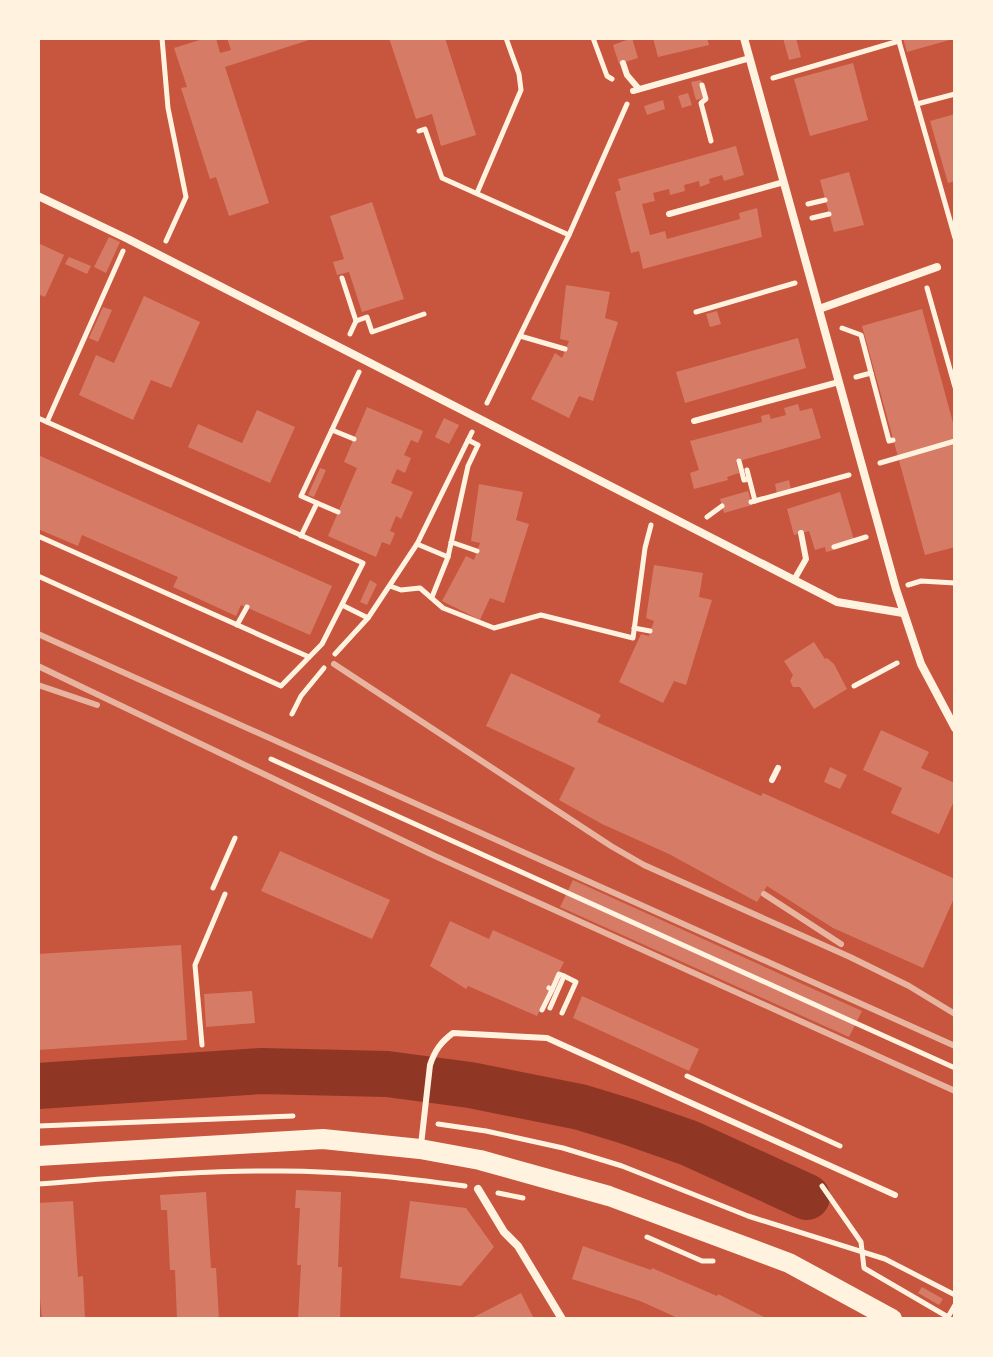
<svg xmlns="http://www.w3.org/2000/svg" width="993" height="1357" viewBox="0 0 993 1357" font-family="Commissioner,sans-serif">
<rect width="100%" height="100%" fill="#c8553d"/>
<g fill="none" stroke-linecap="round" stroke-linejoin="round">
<polyline stroke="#8f3625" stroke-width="46" points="38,1086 261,1071 387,1074 470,1085 580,1107 626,1121 689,1143 807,1197"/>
</g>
<g fill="#d67c66">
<polygon points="206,38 216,38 220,53 231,50 227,38 312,39 225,67 269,203 229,216 216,177 210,179 181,88 187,87 174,48"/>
<polygon points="389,38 445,38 476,135 441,146 432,114 416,119"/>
<polygon points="632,38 638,58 619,64 613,45"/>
<polygon points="653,38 707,38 709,45 658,57"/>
<polygon points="783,38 796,38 801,57 789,60"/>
<polygon points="903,38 953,38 953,39 907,52"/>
<polygon points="853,63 868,120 810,136 794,79"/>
<polygon points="701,80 705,98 696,100 691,82"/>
<polygon points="688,93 692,105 682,108 678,96"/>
<polygon points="663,100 665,109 647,115 644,106"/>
<polygon points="955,114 955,181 948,183 930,121"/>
<polygon points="736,146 744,175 724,181 722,175 709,179 710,183 700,187 699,181 684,185 685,191 670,195 669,189 653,193 655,201 642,204 650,235 665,231 667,239 740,219 739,213 757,208 762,237 643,269 639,251 631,253 615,192 621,190 618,179"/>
<polygon points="849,172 864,225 834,232 820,180"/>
<polygon points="372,202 404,299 362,312 349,272 337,275 333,262 344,259 330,216"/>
<polygon points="109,237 120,242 106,273 94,267"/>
<polygon points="38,243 64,255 45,297 38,294"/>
<polygon points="69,257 91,266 87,274 65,264"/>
<polygon points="566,285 610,292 605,318 618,322 593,401 579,396 569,418 531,399 555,353 562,358 569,341 560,339"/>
<polygon points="144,296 200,322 171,388 151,380 133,420 79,395 96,355 114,363"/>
<polygon points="103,307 112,310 98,342 89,338"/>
<polygon points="922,309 955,430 955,547 925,555 862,326"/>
<polygon points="717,311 721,324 710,327 706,314"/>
<polygon points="798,338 806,368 685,403 676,372"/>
<polygon points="798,404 800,411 812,408 821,438 736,462 739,473 727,477 728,480 694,489 690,473 699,470 690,441 762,422 761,416 769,414 771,419 786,415 784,408"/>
<polygon points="367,407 423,431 418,443 411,440 404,455 411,458 405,473 397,469 391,483 413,492 401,519 396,516 390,531 395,533 390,545 382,542 376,557 328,536 357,468 344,462"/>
<polygon points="257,410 295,427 270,483 188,447 198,424 242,443"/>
<polygon points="444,418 459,425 449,444 435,437"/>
<polygon points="38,455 332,586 310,635 241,605 236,616 173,587 178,577 82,535 78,546 38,529"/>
<polygon points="320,468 326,470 314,497 308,495"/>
<polygon points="789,480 791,490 777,494 775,484"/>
<polygon points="479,484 523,492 516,520 529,524 504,603 490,598 480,620 442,601 466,556 474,560 480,543 471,541"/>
<polygon points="748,491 752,505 724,513 720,499"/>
<polygon points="840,492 854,540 834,545 834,550 826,552 825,547 815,550 809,531 794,535 787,509"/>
<polygon points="654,565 703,573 699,597 712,600 686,685 674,681 663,703 619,682 641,634 649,636 654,621 646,618"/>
<polygon points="370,580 377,584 367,605 360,602"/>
<polygon points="814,642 825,659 827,658 834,664 847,689 814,709 800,687 793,687 790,681 793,675 784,661"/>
<polygon points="511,673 601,715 597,722 761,796 763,793 955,879 955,896 923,968 833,928 767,886 757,902 669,854 602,824 559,800 575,768 486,726"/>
<polygon points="881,730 929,752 921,768 955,783 955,799 939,834 891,813 902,788 863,770"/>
<polygon points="830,767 847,775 840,789 824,782"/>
<polygon points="280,851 390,900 372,939 261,891"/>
<polygon points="573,880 862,1011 849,1037 560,907"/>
<polygon points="450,921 489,939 493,930 564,962 537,1016 468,986 466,989 430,966"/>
<polygon points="181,945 187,1040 38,1050 38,954"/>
<polygon points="252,991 255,1023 206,1027 204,994"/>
<polygon points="582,996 699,1049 689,1071 573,1018"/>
<polygon points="296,1190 341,1192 338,1267 342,1267 340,1319 298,1319 301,1265 297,1265 300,1208 295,1208"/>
<polygon points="206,1192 211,1268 216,1268 219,1319 177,1319 175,1270 170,1270 167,1210 161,1210 160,1195"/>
<polygon points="73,1201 78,1277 83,1276 85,1319 42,1319 38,1279 38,1203"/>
<polygon points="410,1201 466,1208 494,1247 461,1286 400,1278"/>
<polygon points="583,1246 651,1270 652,1268 717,1296 718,1294 768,1319 680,1319 640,1301 572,1279"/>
<polygon points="922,1287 943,1299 939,1305 918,1293"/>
<polygon points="521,1293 534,1319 470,1319"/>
</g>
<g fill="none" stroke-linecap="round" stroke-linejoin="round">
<g stroke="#fff3e0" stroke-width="5">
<polyline points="162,38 168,108 186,197 166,241"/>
<polyline points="593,38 607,76 612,79"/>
<polyline points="898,38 955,238"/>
<polyline points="773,78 899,41"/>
<polyline points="702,85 706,99 701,103 711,141"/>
<polyline points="917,104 955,94"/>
<polyline points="419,131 425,129 442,178 569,235"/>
<polyline points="477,193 521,90 519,74 506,38"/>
<polyline points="808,204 825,200"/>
<polyline points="812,218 829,214"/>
<polyline points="342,278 356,321"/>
<polyline points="927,288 955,387"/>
<polyline points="696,312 795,283"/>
<polyline points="842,328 861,335 889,441 893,440"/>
<polyline points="350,334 356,321 367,317 372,332 424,314"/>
<polyline points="520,336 565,349"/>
<polyline points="856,377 871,373"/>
<polyline points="487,403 569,235 627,104"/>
<polyline points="38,418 363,563 322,644 281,686 38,576"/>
<polyline points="47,422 123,251"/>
<polyline points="332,430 354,439"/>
<polyline points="739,461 744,480 749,479"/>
<polyline points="880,463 955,441"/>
<polyline points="747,470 755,501"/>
<polyline points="751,502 849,475"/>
<polyline points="317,503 338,512"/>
<polyline points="707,517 722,506"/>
<polyline points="38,536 309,657"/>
<polyline points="301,536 317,503 301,496 359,372"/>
<polyline points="451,542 477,551"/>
<polyline points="417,544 448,557"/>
<polyline points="834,547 866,537"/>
<polyline points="908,585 921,581 955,583"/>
<polyline points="390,586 401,590 420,588 443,608 494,628 541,615 633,638 645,548 651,525"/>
<polyline points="432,597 448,557 468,466 478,445 468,440"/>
<polyline points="342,605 368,618"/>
<polyline points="237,625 247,607"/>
<polyline points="634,628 650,631"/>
<polyline points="335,654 368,618 417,544 472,432"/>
<polyline points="854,686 897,663"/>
<polyline points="292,714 301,696 324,668"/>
<polyline points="271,759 955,1068"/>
<polyline points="213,888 235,838"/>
<polyline points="552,990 559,974 564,976"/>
<polyline points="550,1008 564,976 576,982 562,1013"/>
<polyline points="542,1010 552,990 549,988"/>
<polyline points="202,1045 195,965 225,894"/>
<polyline points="687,1076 840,1146"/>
<polyline points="438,1124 486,1131 563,1148 622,1166 748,1216 885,1259 955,1295"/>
<polyline points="38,1126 293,1116"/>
<path d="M38,1184C119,1178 201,1170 282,1171C344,1171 404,1178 465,1186"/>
<polyline points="822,1186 861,1242 864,1268 948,1317 955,1305"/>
<polyline points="498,1193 523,1198"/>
<polyline points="647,1237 702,1261 713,1261"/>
</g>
<g stroke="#fff3e0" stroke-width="6">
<polyline points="623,63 627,75 639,89"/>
<polyline points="633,91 750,58"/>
<polyline points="669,214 784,182"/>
<polyline points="694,421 839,382"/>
<polyline points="794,580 806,559 801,533"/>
<polyline points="772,780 778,768"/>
<path d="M421,1145L430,1065C435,1050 441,1042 453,1033L547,1038L895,1195"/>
</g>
<g stroke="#fff3e0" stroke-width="8">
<polyline points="744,38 896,589 921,664 955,728"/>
<polyline points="38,196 128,239 837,602 903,613"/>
<polyline points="819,309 937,267"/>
<polyline points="478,1189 504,1232 518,1246 562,1319"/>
</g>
<polyline stroke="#fff3e0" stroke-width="20" points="38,1156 323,1139 420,1149 480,1160 609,1196 789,1263 892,1319"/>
<g stroke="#e9b49f" stroke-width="6">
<polyline points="38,634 955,1046"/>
<polyline points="334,664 611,846 644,865 850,957 909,986 955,1014"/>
<polyline points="38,666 435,856 955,1091"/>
<polyline points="38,685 97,705"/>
<polyline points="764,894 841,944"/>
</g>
</g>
<rect width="993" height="1357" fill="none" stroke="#fff3e0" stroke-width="80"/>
</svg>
